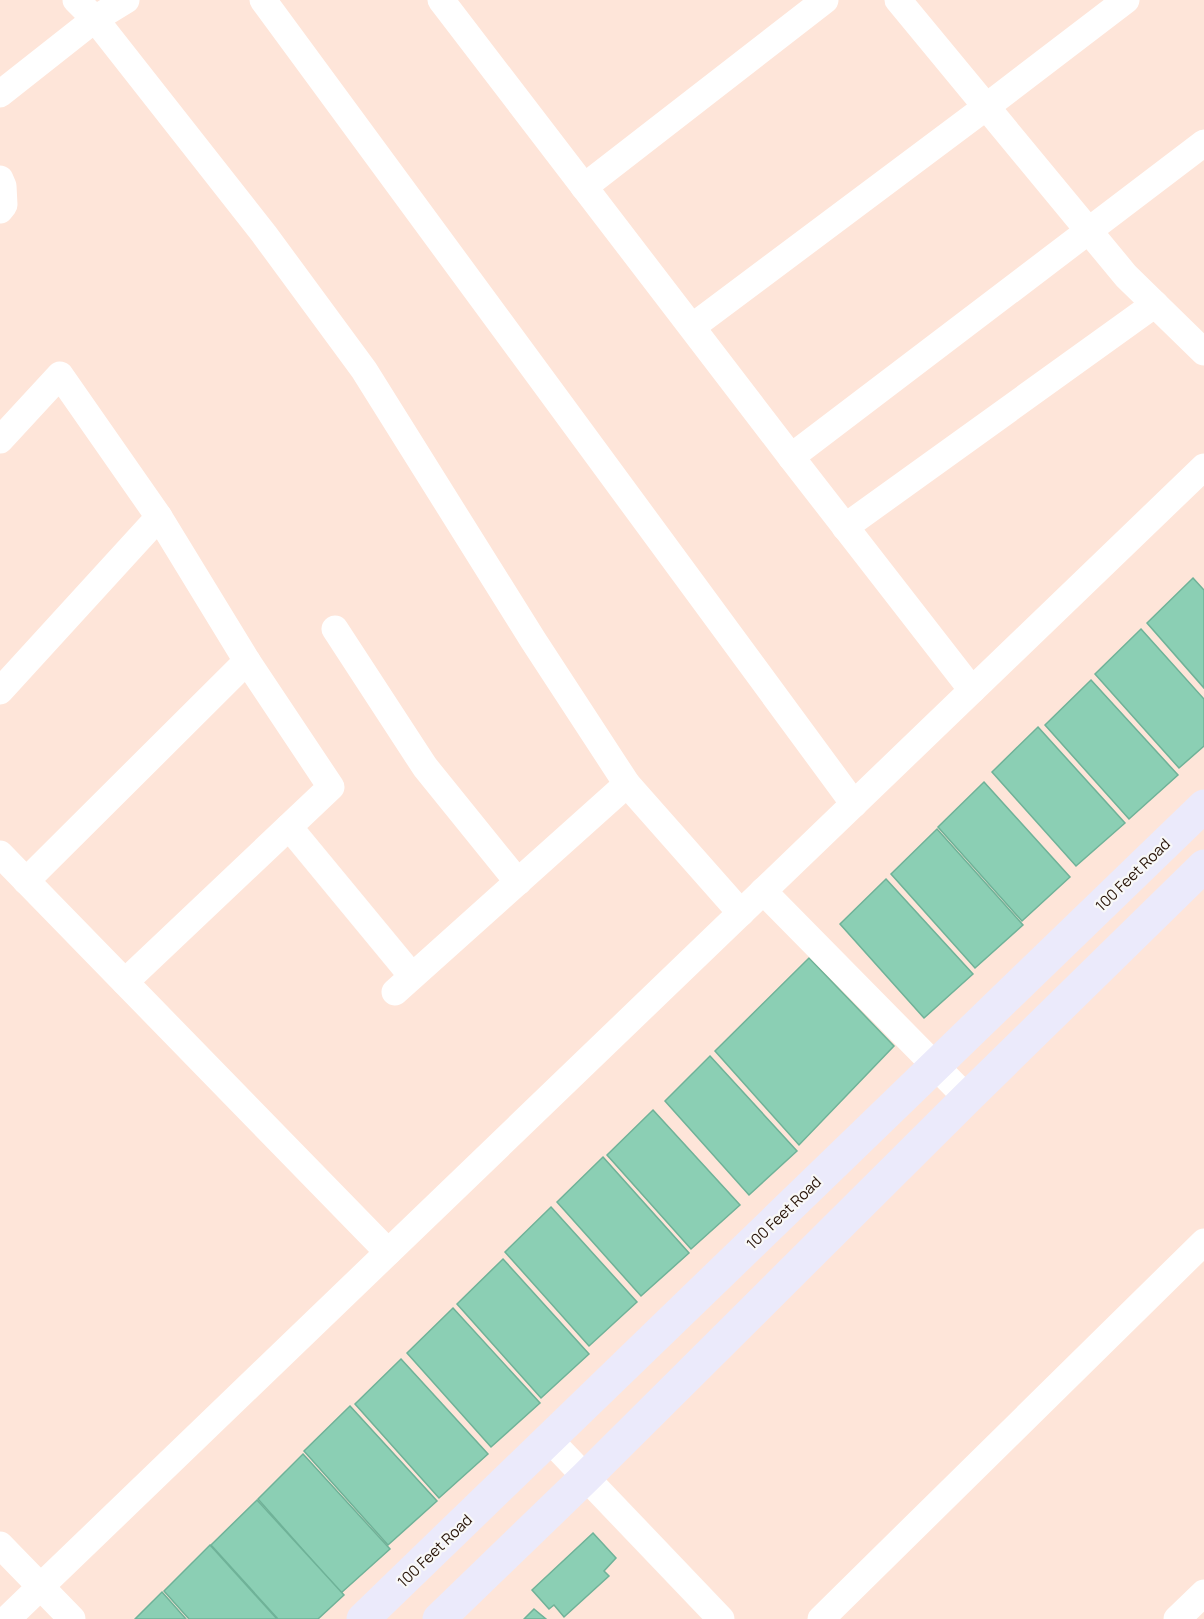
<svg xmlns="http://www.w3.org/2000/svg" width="1204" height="1619" viewBox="0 0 1204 1619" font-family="Manrope,sans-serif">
<rect width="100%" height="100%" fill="#fee5d9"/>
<g fill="#8bcfb4" stroke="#6fb298" stroke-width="1.5">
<polygon points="1193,578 1204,590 1204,688 1147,623"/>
<polygon points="1141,629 1204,699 1204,746 1179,768 1095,674"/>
<polygon points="1091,680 1178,775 1129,819 1045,725"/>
<polygon points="1038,727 1125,823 1076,866 992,772"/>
<polygon points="984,782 1070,877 1022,921 938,827"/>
<polygon points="937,829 1023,925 975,968 891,874"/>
<polygon points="886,879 973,974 924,1018 840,924"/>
<polygon points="809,958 894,1046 799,1145 715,1051"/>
<polygon points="710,1056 797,1151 749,1195 665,1101"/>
<polygon points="653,1110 740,1205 691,1249 607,1155"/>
<polygon points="603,1157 689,1253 641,1296 557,1202"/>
<polygon points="551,1207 637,1302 589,1346 505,1252"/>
<polygon points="503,1259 589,1354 541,1398 457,1304"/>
<polygon points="453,1308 540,1403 491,1447 407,1353"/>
<polygon points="401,1359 488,1454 439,1498 355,1404"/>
<polygon points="350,1406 437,1501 388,1545 304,1451"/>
<polygon points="303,1454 390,1549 341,1593 258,1499"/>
<polygon points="257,1500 344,1595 318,1619 278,1619 211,1545"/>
<polygon points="593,1533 616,1558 604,1571 609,1576 564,1617 554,1605 549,1609 532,1590"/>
<polygon points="210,1545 277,1619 189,1619 164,1591"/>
<polygon points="162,1592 186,1619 135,1619"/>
<polygon points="534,1609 546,1619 524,1619"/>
</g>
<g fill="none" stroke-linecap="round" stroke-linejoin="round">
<g stroke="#fff" stroke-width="27">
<polyline points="76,0 95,19 264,234 364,370 533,640 627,784 741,913"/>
<polyline points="263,0 854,804"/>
<polyline points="441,0 791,457 972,690"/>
<polyline points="898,0 1126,276 1204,352"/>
<polyline points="0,94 95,19 126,0"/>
<polyline points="0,179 3,186 4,205 0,210"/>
<polyline points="584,187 825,0"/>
<polyline points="692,327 986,107 1126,0"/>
<polyline points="0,440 60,375 159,517 247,661 331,787 125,982"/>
<polyline points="791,457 1204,143"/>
<polyline points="845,527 1155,304"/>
<polyline points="335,629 425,767 518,882"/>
<polyline points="0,691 159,517"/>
<polyline points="289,827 412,976"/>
<polyline points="0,854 388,1252"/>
<polyline points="26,881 247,661"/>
<polyline points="763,891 967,1098"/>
<polyline points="395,992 627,784"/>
<polyline points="550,1440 721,1619"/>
<polyline points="0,1545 72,1619"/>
<polyline points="7,1619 1204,467"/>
<polyline points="821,1619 1204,1242"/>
<polyline points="1177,1619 1204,1593"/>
</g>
<g stroke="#ebeafb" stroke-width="33">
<polyline points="363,1619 1204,806"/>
<polyline points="439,1619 586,1477 967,1098 1204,866"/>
</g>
</g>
<g text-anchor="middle" stroke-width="4.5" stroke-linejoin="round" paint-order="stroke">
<g font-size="15" fill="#291509" stroke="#f8f8f8">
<text transform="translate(1133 875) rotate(-44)" y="5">100 Feet Road</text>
<text transform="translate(784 1213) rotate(-44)" y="5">100 Feet Road</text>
<text transform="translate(435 1551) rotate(-44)" y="5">100 Feet Road</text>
</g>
</g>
</svg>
